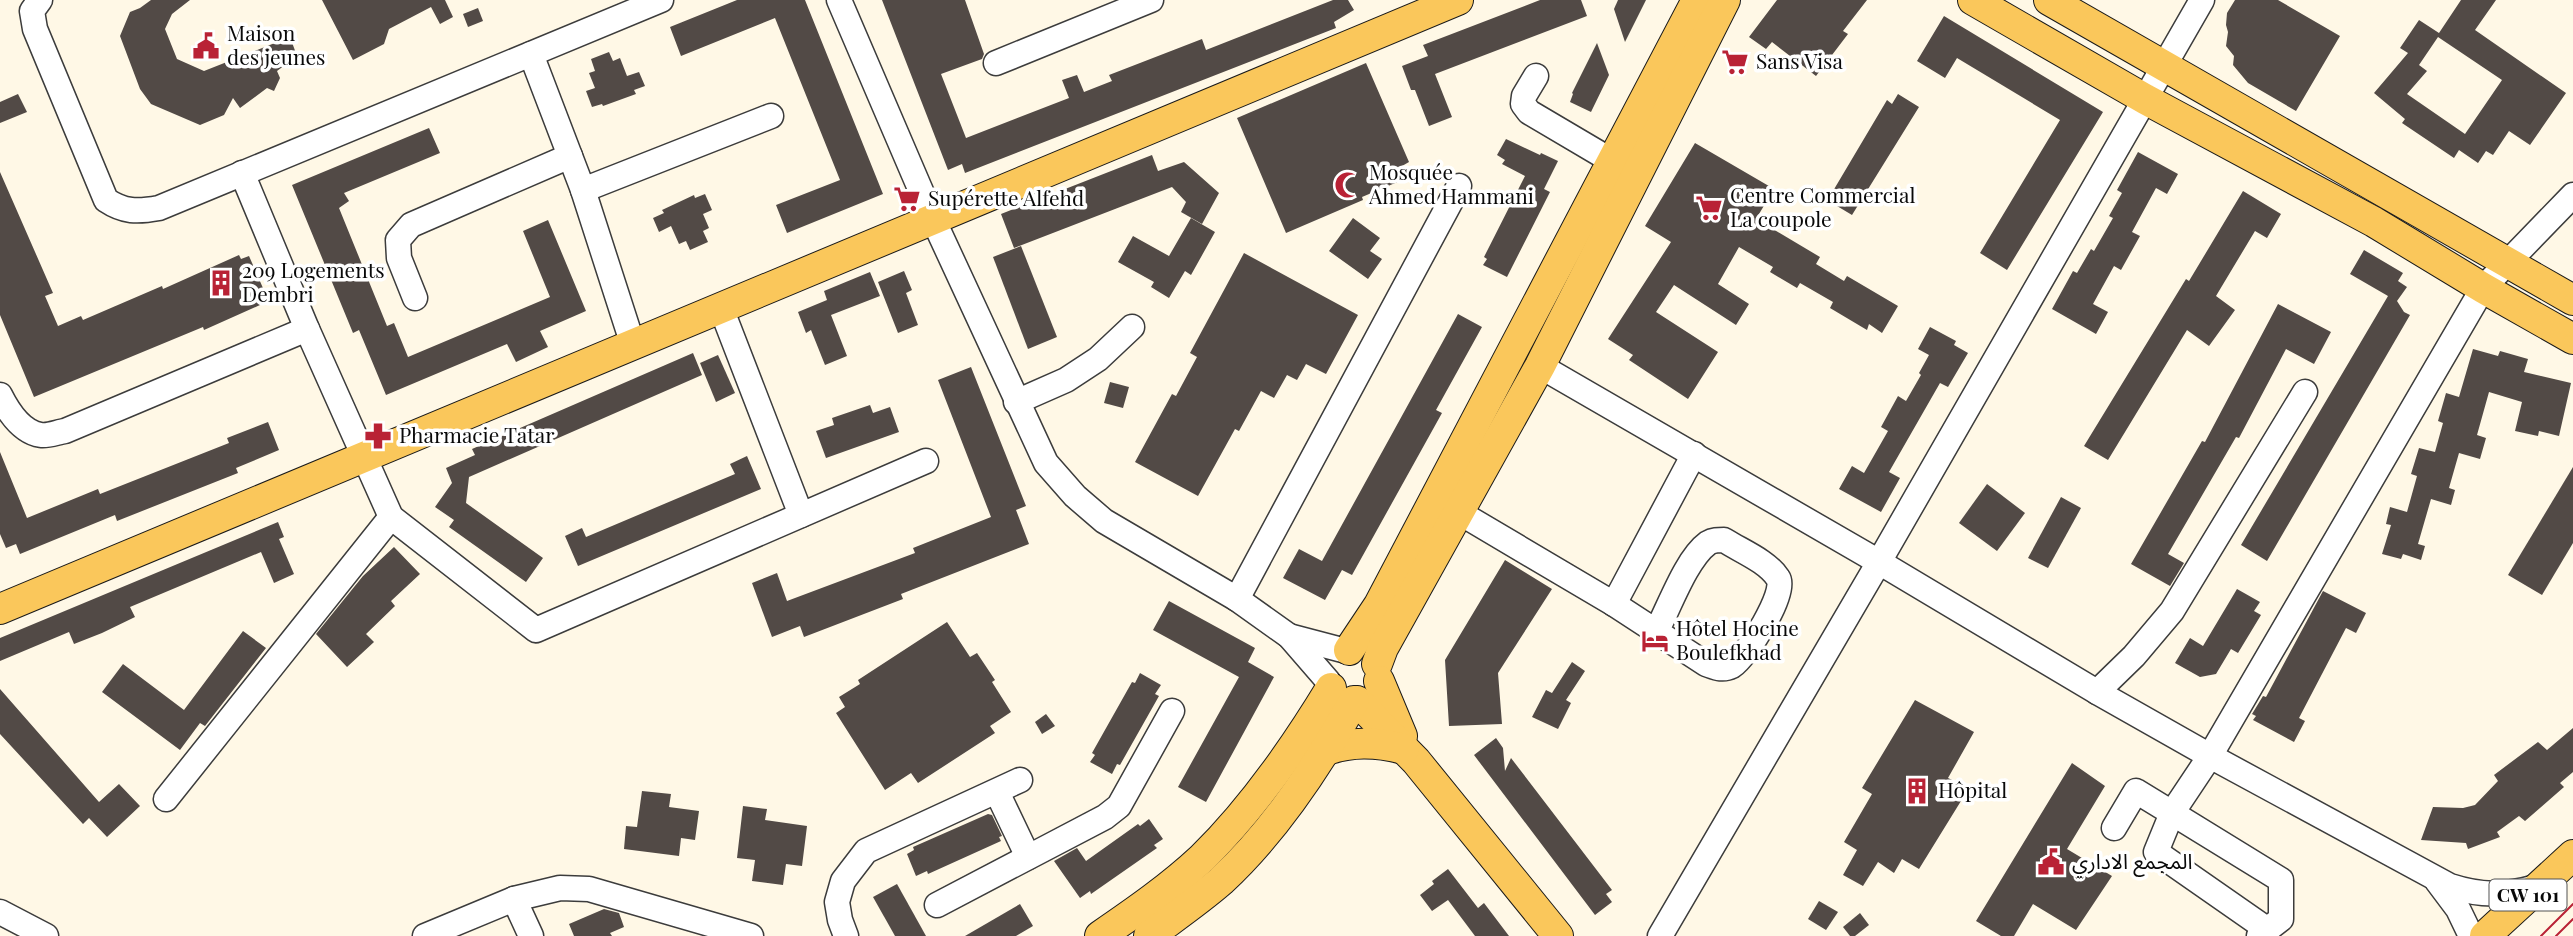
<svg xmlns="http://www.w3.org/2000/svg" width="2573" height="936" viewBox="0 0 2573 936" font-family="'Playfair Display','Noto Sans Arabic',serif">
<rect width="100%" height="100%" fill="#fff8e6"/>
<g fill="#524a46" fill-rule="evenodd">
<polygon points="151,0 190,0 172,14 165,29 177,59 204,71 290,37 297,56 277,71 280,78 274,91 267,88 240,108 233,98 224,115 200,125 151,104 140,89 120,36 130,12 140,8"/>
<polygon points="322,0 445,0 453,17 440,24 431,7 389,29 384,44 353,60"/>
<polygon points="737,0 805,0 883,194 787,233 776,205 840,180 775,18 681,56 670,27"/>
<polygon points="882,0 965,0 984,54 982,59 941,74 966,138 1069,98 1062,80 1077,75 1084,92 1112,81 1109,75 1202,39 1206,50 1333,0 1348,0 1354,10 1334,22 1336,28 965,173 962,164 948,170"/>
<polygon points="1540,0 1581,0 1587,16 1435,74 1452,117 1429,126 1415,90 1411,90 1402,66 1428,56 1423,45"/>
<polygon points="1618,0 1646,0 1625,42 1614,9"/>
<polygon points="1777,0 1867,0 1843,31 1848,34 1816,76 1772,42 1766,49 1749,37"/>
<polygon points="2235,0 2278,0 2340,36 2296,111 2248,83 2233,65 2234,56 2226,46 2228,32 2226,25 2227,13"/>
<path d="M2461,0H2496L2475,30L2566,93L2530,145L2509,131L2493,155L2486,151L2478,163L2459,150L2454,158L2402,123L2405,119L2374,93L2408,53L2400,48L2419,20L2439,33ZM2438,37L2502,80L2465,134L2407,94L2427,71L2419,65Z"/>
<polygon points="478,8 483,21 468,27 463,14"/>
<polygon points="1944,16 2103,112 2007,270 1980,253 2060,120 1957,58 1945,78 1917,61"/>
<polygon points="1597,43 1609,75 1591,112 1570,102 1573,94 1572,93"/>
<polygon points="609,52 613,61 620,58 627,76 639,72 645,86 634,90 636,94 603,106 602,104 592,107 586,91 595,88 589,73 595,71 591,59"/>
<polygon points="1366,63 1409,162 1402,166 1407,178 1362,197 1363,200 1286,233 1237,118"/>
<polygon points="18,94 27,112 0,123 0,102"/>
<polygon points="1898,94 1919,107 1852,215 1832,203 1837,195 1833,191 1887,100 1892,104"/>
<polygon points="429,128 440,153 344,193 349,201 339,208 387,326 394,323 408,357 550,297 523,231 548,220 586,311 540,331 548,347 516,362 507,344 386,395 359,330 353,333 292,185"/>
<polygon points="1506,139 1540,155 1541,153 1558,161 1544,189 1550,192 1507,277 1483,265 1487,259 1484,257 1525,176 1502,164 1505,160 1497,155"/>
<polygon points="1695,143 1774,189 1756,219 1820,257 1816,264 1844,281 1847,276 1898,306 1882,333 1869,324 1867,330 1830,308 1833,302 1800,283 1797,288 1770,272 1773,267 1739,247 1718,284 1749,304 1736,325 1674,285 1656,312 1718,352 1688,399 1629,360 1633,355 1608,339 1671,242 1645,226"/>
<polygon points="2138,152 2178,174 2167,194 2156,188 2132,232 2140,236 2121,270 2114,266 2093,304 2108,312 2096,334 2052,309 2073,271 2077,273 2091,249 2094,251 2113,218 2109,216 2122,193 2117,190"/>
<polygon points="1152,155 1158,171 1184,162 1219,193 1202,224 1181,212 1186,202 1172,187 1014,248 1001,214"/>
<polygon points="0,172 53,293 45,296 58,326 81,316 83,320 162,286 163,289 239,255 241,259 249,256 266,295 257,299 260,305 204,330 203,327 34,397 0,315"/>
<polygon points="2243,191 2281,214 2267,238 2255,231 2216,296 2235,310 2209,346 2187,330 2108,460 2084,446 2186,279 2189,281"/>
<polygon points="705,194 712,210 703,214 709,228 703,231 708,242 690,250 686,241 679,244 671,226 659,232 653,218 664,213 662,210 694,195 695,198"/>
<polygon points="1191,218 1215,232 1191,275 1185,271 1169,298 1151,287 1154,282 1118,262 1133,236 1169,256"/>
<polygon points="1353,218 1380,238 1370,251 1382,259 1368,279 1329,251"/>
<polygon points="1021,246 1057,337 1028,349 993,257"/>
<polygon points="2364,250 2403,273 2398,281 2407,287 2397,301 2404,312 2410,315 2267,561 2241,545 2388,296 2350,274"/>
<polygon points="1244,253 1358,315 1326,374 1306,364 1297,380 1287,375 1274,398 1261,391 1239,431 1235,429 1198,496 1135,462 1172,394 1176,396 1197,357 1190,353"/>
<polygon points="904,271 912,290 906,293 918,325 898,333 878,282"/>
<polygon points="870,272 880,296 831,315 847,356 825,365 811,330 806,333 798,312 827,300 824,291"/>
<polygon points="2278,304 2331,332 2314,364 2286,349 2239,438 2236,437 2168,554 2184,563 2170,586 2131,564 2202,441 2205,442"/>
<polygon points="1458,314 1482,327 1436,410 1442,413 1352,575 1342,570 1325,600 1283,578 1299,549 1322,561"/>
<polygon points="1930,327 1956,341 1954,345 1968,353 1948,387 1940,383 1889,472 1900,478 1881,512 1839,489 1852,466 1864,473 1888,431 1881,427 1898,396 1906,401 1921,375 1919,373 1929,355 1918,349"/>
<polygon points="2473,349 2498,356 2500,351 2528,359 2524,372 2571,383 2559,436 2539,431 2538,436 2515,431 2522,402 2489,392 2477,435 2486,438 2480,459 2459,453 2449,488 2455,490 2451,505 2431,499 2418,544 2425,546 2421,560 2403,554 2401,559 2382,554 2391,525 2386,524 2390,507 2407,512 2417,476 2411,474 2419,448 2435,452 2443,423 2438,421 2446,393 2459,397"/>
<polygon points="693,353 702,375 469,477 466,503 543,558 526,582 449,527 454,520 435,507 452,483 446,468 475,455 472,449"/>
<polygon points="718,355 735,393 716,402 700,363"/>
<polygon points="971,367 1026,506 1016,510 1029,544 901,594 903,599 804,637 800,626 772,637 752,583 777,573 787,601 915,553 913,548 991,517 938,380"/>
<polygon points="1110,382 1129,387 1123,408 1104,403"/>
<polygon points="870,405 873,413 890,407 899,432 826,458 816,431 834,425 832,418"/>
<polygon points="268,422 279,450 236,468 238,473 117,521 115,515 20,554 16,544 6,548 0,534 0,452 27,518 98,489 100,494 229,443 227,438"/>
<polygon points="747,456 761,489 578,566 565,536 582,528 586,537 735,474 730,464"/>
<polygon points="2573,467 2573,543 2542,595 2508,575"/>
<polygon points="1987,484 2025,513 1997,551 1959,523"/>
<polygon points="2061,497 2081,508 2048,568 2028,558"/>
<polygon points="278,522 284,537 279,539 294,574 274,583 261,552 130,607 135,617 102,633 74,644 69,632 0,661 0,638"/>
<polygon points="394,547 420,574 391,601 395,606 366,634 374,642 347,667 316,634 363,576"/>
<polygon points="1505,560 1552,589 1498,673 1502,724 1449,726 1445,660"/>
<polygon points="2237,589 2260,602 2254,611 2261,615 2238,653 2231,649 2216,674 2200,677 2175,663 2190,638 2203,646"/>
<polygon points="2323,591 2366,613 2356,633 2346,628 2299,718 2305,721 2294,742 2253,720 2256,716 2252,714 2263,696 2266,697"/>
<polygon points="1169,601 1255,648 1248,662 1274,677 1206,802 1178,787 1239,677 1153,630"/>
<polygon points="947,622 970,657 977,653 995,680 992,682 1011,712 990,726 995,733 918,783 911,773 885,790 836,713 845,707 839,697 860,684 858,680"/>
<polygon points="243,631 266,648 205,726 200,723 180,750 102,692 123,664 184,710"/>
<polygon points="1572,662 1585,671 1566,700 1571,703 1558,729 1532,717 1546,690 1552,693"/>
<polygon points="1140,673 1161,685 1155,694 1159,696 1120,765 1117,764 1112,774 1090,762 1095,755 1092,753 1132,682 1135,683"/>
<polygon points="0,689 99,802 119,784 140,806 107,837 89,818 83,824 0,734"/>
<polygon points="1915,700 1974,732 1948,778 1969,788 1919,869 1902,859 1894,873 1878,862 1863,886 1843,875 1857,850 1844,842 1872,794 1862,788"/>
<polygon points="1046,714 1055,726 1042,734 1035,722"/>
<polygon points="2573,728 2573,772 2560,783 2564,787 2525,821 2519,816 2497,832 2500,837 2468,849 2466,843 2421,840 2433,807 2463,808 2475,805 2498,781 2494,775 2538,742 2547,750"/>
<polygon points="1496,738 1503,748 1505,771 1511,758 1612,890 1606,894 1612,902 1595,915 1474,755"/>
<polygon points="2072,763 2105,786 2067,849 2112,876 2076,930 2033,904 2014,936 2001,936 1976,921"/>
<polygon points="642,791 671,794 669,807 699,811 695,840 681,838 679,856 624,849 626,826 637,827"/>
<polygon points="743,806 767,809 765,820 807,826 802,866 786,864 783,885 752,881 755,860 737,858"/>
<polygon points="988,814 992,815 1002,836 999,837 1001,841 928,874 927,871 916,876 907,854 914,850 913,847"/>
<polygon points="1149,819 1163,839 1154,845 1157,848 1091,894 1090,891 1080,898 1054,861 1077,848 1086,861 1138,824 1140,826"/>
<polygon points="1448,869 1478,908 1484,903 1509,936 1475,936 1448,900 1432,911 1420,895 1434,884 1432,881"/>
<polygon points="897,884 926,936 895,936 873,897"/>
<polygon points="1819,901 1838,912 1826,930 1808,919"/>
<polygon points="1020,904 1033,926 1016,936 965,936"/>
<polygon points="604,909 619,913 624,927 610,933 612,936 574,936 569,924"/>
<polygon points="1860,913 1869,925 1855,936 1850,936 1843,927"/>
</g>
<g fill="none" stroke-linecap="round" stroke-linejoin="round">
<g stroke="#3c3c3c" stroke-width="27">
<g id="minor">
<path d="M40,0L32,11L35,29L106,200C124,212 137,212 159,208L661,0"/>
<polyline points="839,0 933,219 1046,463 1075,496 1104,521 1237,599 1289,636 1328,681"/>
<polyline points="531,54 583,190 633,345"/>
<polyline points="996,63 1151,0"/>
<polyline points="1536,76 1524,96 1523,104 1529,112 1612,161"/>
<polyline points="242,173 307,329 391,517 536,630 926,461"/>
<polyline points="583,190 771,116"/>
<polyline points="415,298 399,258 398,240 411,225 570,156"/>
<polyline points="721,308 801,515"/>
<path d="M1540,366L1879,562L2097,692L2210,756L2450,886C2481,896 2505,896 2536,887"/>
<path d="M0,395C8,411 21,432 41,435C48,436 58,432 65,431L307,329"/>
<polyline points="1016,402 1066,380 1098,359 1132,327"/>
<path d="M1460,513L1614,604L1706,664C1715,667 1722,671 1732,666C1746,657 1788,592 1778,578C1767,561 1741,551 1724,540C1718,540 1713,540 1708,543C1686,559 1669,608 1656,632"/>
<polyline points="1237,599 1459,186"/>
<polyline points="1614,604 1694,454"/>
<polyline points="1289,636 1346,651"/>
<polyline points="2097,692 2134,656 2172,611 2305,392"/>
<polyline points="997,792 1028,857"/>
<polyline points="166,799 391,517"/>
<polyline points="2114,828 2136,791 2172,813 2156,852 2268,930"/>
<polyline points="2437,881 2458,909 2471,936"/>
<polyline points="514,899 531,936"/>
<polyline points="937,905 1105,817 1119,806 1172,711"/>
<polyline points="0,912 46,936"/>
<polyline points="425,936 514,899 560,888 589,889 751,936"/>
<polyline points="846,936 840,920 837,902 843,881 866,851 1020,780"/>
<polyline points="1660,936 1879,562 2202,0"/>
<polyline points="2259,936 2281,919 2281,880 2172,813 2210,756 2483,288 2573,195"/>
</g>
</g>
<g stroke="#1a1a1a" stroke-width="32">
<g id="major">
<polyline points="1973,0 2145,99 2374,222 2483,288 2573,339"/>
<polyline points="2049,0 2573,300"/>
<polyline points="0,609 1458,0"/>
<polyline points="1349,650 1379,605 1697,0"/>
<polyline points="1377,664 1383,648 1540,366 1725,0"/>
<polyline points="1379,681 1402,736"/>
<polyline points="1357,701 1416,761 1558,936"/>
<path d="M1324,751C1351,741 1376,742 1404,749"/>
<path d="M1100,936C1135,912 1171,887 1202,858C1253,808 1294,749 1331,688"/>
<path d="M1149,936C1173,918 1198,901 1221,881C1274,832 1319,764 1354,701"/>
<polyline points="2485,936 2573,855"/>
</g>
</g>
<use href="#minor" stroke="#fff" stroke-width="24"/>
<use href="#major" stroke="#fac75b" stroke-width="30"/>
<g stroke="#b92235" stroke-width="2">
<polyline points="2541,936 2573,904"/>
<polyline points="2556,936 2573,919"/>
</g>
</g>
<defs>
<g id="civic-bare" transform="scale(2.1)"><path d="M-.6-6.5H3V-4.5H.6V-3L4-1V1h2V6H-6V1h2V-1L-.6-3ZM-1.2 2.5V6h2.4V2.5Z" fill="#b92235" stroke="#fff" stroke-width="2.5" paint-order="stroke"/></g>
<g id="supermarket-bare" transform="scale(2.1)"><path d="M-6-5.5h2.5l.6 2H6L4.5 2H-2.5L-4.4-4H-6ZM-1.5 3.2a1.3 1.3 0 1 0 .1 0ZM3 3.2a1.3 1.3 0 1 0 .1 0Z" fill="#b92235" stroke="#fff" stroke-width="2.5" paint-order="stroke"/></g>
<g id="mosque-bare" transform="scale(2.1)"><path d="M3.5-4.9A6 6 0 1 0 3.5 4.9A5 5 0 1 1 3.5-4.9Z" fill="#b92235" stroke="#fff" stroke-width="2.5" paint-order="stroke"/></g>
<g id="building-bare" transform="scale(2.1)"><path d="M-4-6H4V6H1V3H-1V6H-4ZM-2.5-4.3h1.7v1.8h-1.7ZM.8-4.3h1.7v1.8H.8ZM-2.5-1h1.7V.8h-1.7ZM.8-1h1.7V.8H.8Z" fill="#b92235" stroke="#fff" stroke-width="2.5" paint-order="stroke"/></g>
<g id="pharmacy-bare" transform="scale(2.1)"><path d="M-2-6h4v4h4v4h-4v4h-4v-4h-4v-4h4Z" fill="#b92235" stroke="#fff" stroke-width="2.5" paint-order="stroke"/></g>
<g id="hotel-bare" transform="scale(2.1)"><path d="M-6-4.5h1.5V1H6V5H4.5V3h-9V5H-6ZM-4 0a1.8 1.8 0 1 1 3.6 0ZM.5 0V-2.5h3Q6-2.5 6 0Z" fill="#b92235" stroke="#fff" stroke-width="2.5" paint-order="stroke"/></g>
</defs>
<g fill-rule="evenodd">
<use href="#civic-bare" x="206" y="46"/>
<use href="#supermarket-bare" x="1735" y="62"/>
<use href="#mosque-bare" x="1348" y="185"/>
<use href="#supermarket-bare" x="907" y="199"/>
<use href="#supermarket-bare" x="1709" y="208"/>
<use href="#building-bare" x="221" y="283"/>
<use href="#pharmacy-bare" x="378" y="436"/>
<use href="#hotel-bare" x="1655" y="641"/>
<use href="#building-bare" x="1917" y="791"/>
<use href="#civic-bare" x="2051" y="862"/>
</g>
<g text-anchor="middle" stroke-width="7" stroke-linejoin="round" paint-order="stroke">
<rect fill="#fff" stroke="#535353" stroke-width="2" x="2489.5" y="879.5" width="77" height="31" rx="5"/>
<g font-size="19" font-weight="bold" fill="#090909">
<text x="2528" y="902">CW 101</text>
</g>
<g font-size="21" fill="#090909" stroke="#fff" text-anchor="start">
<text x="227" y="41">Maison<tspan x="227" dy="24">des jeunes</tspan></text>
<text x="1756" y="69">Sans Visa</text>
<text x="1369" y="180">Mosquée<tspan x="1369" dy="24">Ahmed Hammani</tspan></text>
<text x="1730" y="203">Centre Commercial<tspan x="1730" dy="24">La coupole</tspan></text>
<text x="928" y="206">Supérette Alfehd</text>
<text x="242" y="278">209 Logements<tspan x="242" dy="24">Dembri</tspan></text>
<text x="399" y="443">Pharmacie Tatar</text>
<text x="1676" y="636">Hôtel Hocine<tspan x="1676" dy="24">Boulefkhad</tspan></text>
<text x="1938" y="798">Hôpital</text>
<text x="2072" y="869">المجمع الاداري</text>
</g>
</g>
</svg>
